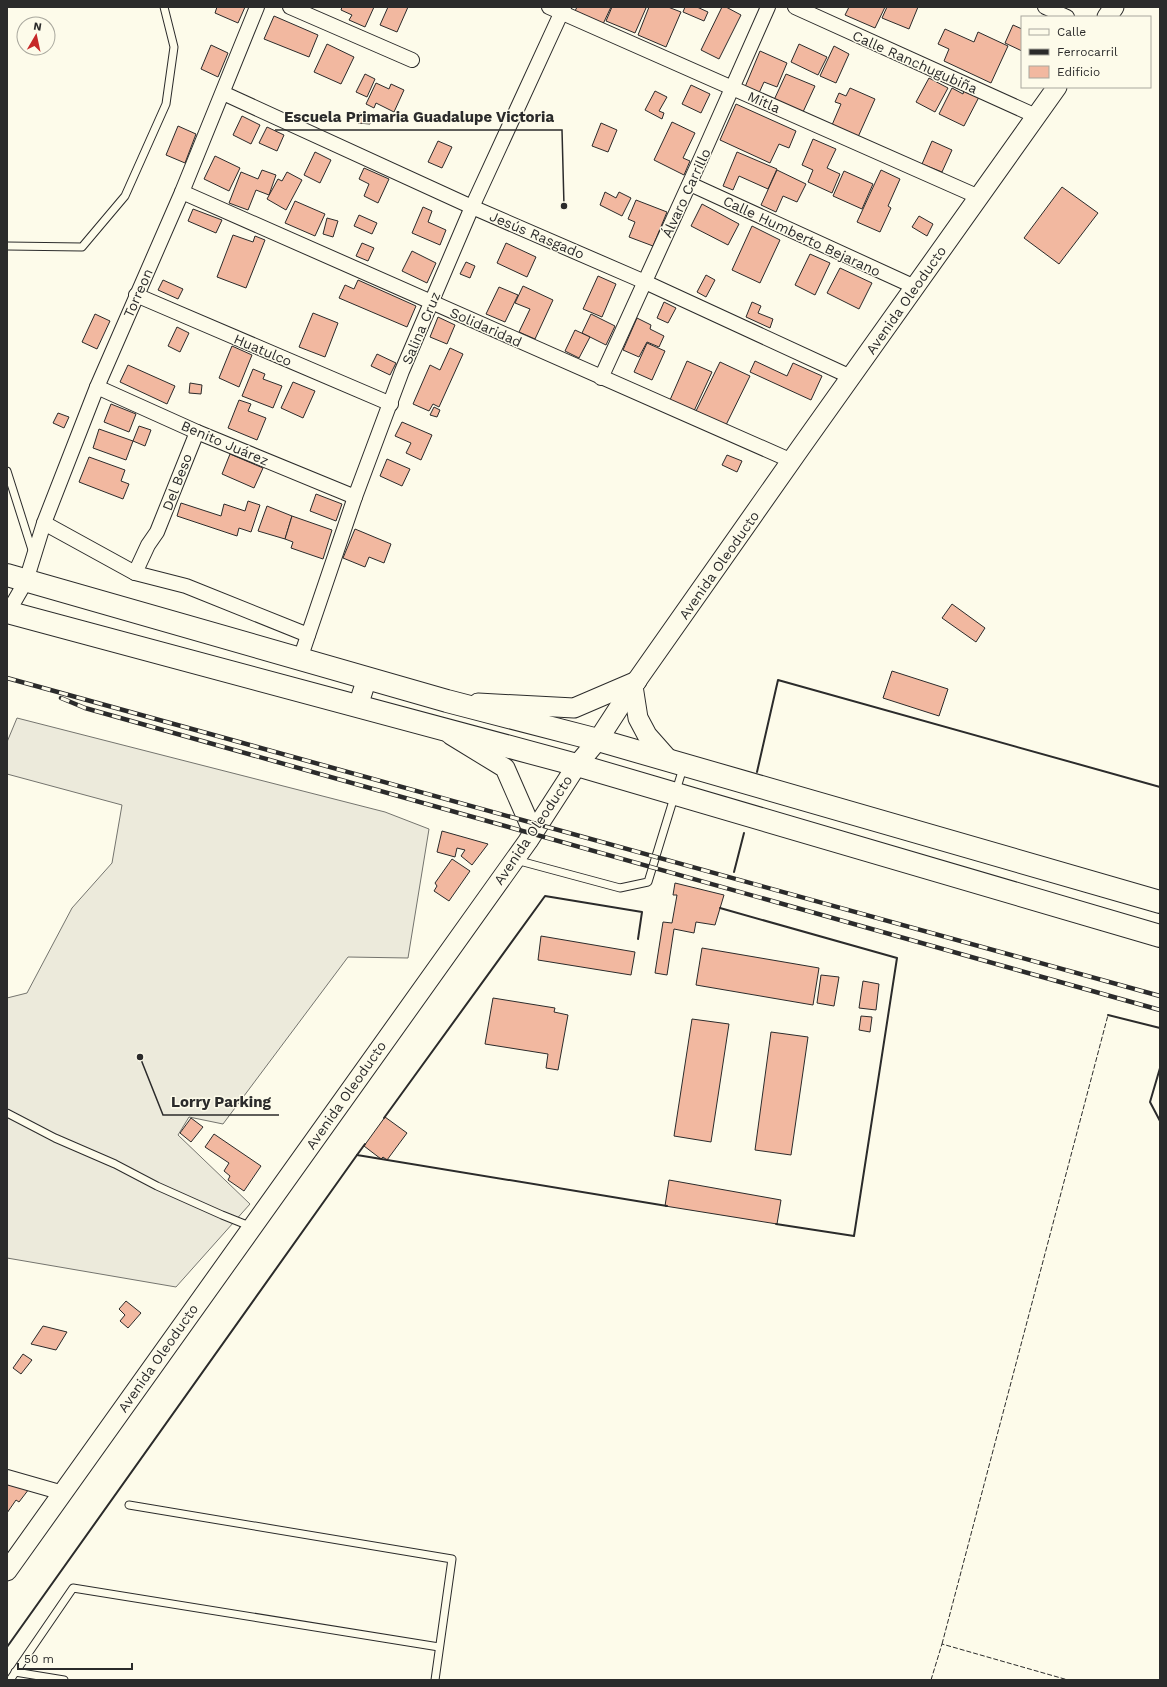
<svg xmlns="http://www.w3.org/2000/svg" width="1167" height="1687" viewBox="0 0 1167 1687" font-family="'Work Sans',sans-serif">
<rect width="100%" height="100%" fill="#fdfbea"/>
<polygon fill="#eceadb" stroke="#74746e" points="17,718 385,812 429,829 408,958 348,957 223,1124 189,1117 178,1135 250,1204 176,1287 7,1258 7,998 27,993 72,908 112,863 122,805 7,774 7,742"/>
<g fill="#f2b8a0" stroke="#2b2b2b">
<polygon points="217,7 245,7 238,23 215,13"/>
<polygon points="342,7 374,7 365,27 349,20 352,15 341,10"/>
<polygon points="388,7 408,7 397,32 380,25"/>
<polygon points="577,7 611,7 603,24 575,11"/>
<polygon points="612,7 643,7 646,8 635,33 606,21"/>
<polygon points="649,7 668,7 681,12 666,47 638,35"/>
<polygon points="685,7 697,7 708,12 704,21 683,12"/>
<polygon points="722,7 726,7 741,15 719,59 701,50"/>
<polygon points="849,7 885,7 875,28 845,15"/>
<polygon points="887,7 918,7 909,29 882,18"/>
<polygon points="274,16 318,35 309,57 264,39"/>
<polygon points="1013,25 1022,29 1022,51 1005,43"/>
<polygon points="945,29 974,42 978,32 1008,46 991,83 944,61 949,49 938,44"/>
<polygon points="327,44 354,57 341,84 314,72"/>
<polygon points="799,44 827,57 818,75 791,62"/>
<polygon points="211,45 228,53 218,77 201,69"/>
<polygon points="834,46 849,54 836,83 820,76"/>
<polygon points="760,51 787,63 777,87 764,82 759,93 745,87"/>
<polygon points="365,74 375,79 367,97 356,92"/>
<polygon points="786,74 815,86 803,112 774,100"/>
<polygon points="929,78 948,88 935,112 916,102"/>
<polygon points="376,83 389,89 391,84 404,90 394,112 376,103 374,108 366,104"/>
<polygon points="691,85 710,94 701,113 682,104"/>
<polygon points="850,88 875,99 858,137 832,125 841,104 835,102 839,93 846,96"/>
<polygon points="952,88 963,94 964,90 979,97 964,126 939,114"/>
<polygon points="655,91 667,97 659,111 664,113 662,119 645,110"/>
<polygon points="736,104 796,131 789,148 779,144 770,163 720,140"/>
<polygon points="359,113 371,115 370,124 358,123"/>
<polygon points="242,116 260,125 251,144 233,135"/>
<polygon points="672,122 695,133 683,158 690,161 684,175 654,160"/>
<polygon points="601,123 617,130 608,152 592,146"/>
<polygon points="178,126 196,134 185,163 166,155"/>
<polygon points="267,127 284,135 277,151 259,143"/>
<polygon points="813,139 836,149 827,168 840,174 832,193 808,182 813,170 802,165"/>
<polygon points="438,141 452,147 442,168 428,162"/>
<polygon points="932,141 952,150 942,172 922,164"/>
<polygon points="315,152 331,160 320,183 304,175"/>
<polygon points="737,152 777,169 768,189 739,176 733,190 723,186"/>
<polygon points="215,156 240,168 229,191 204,179"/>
<polygon points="364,168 389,179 378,203 364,196 369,184 359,179"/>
<polygon points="262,170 276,175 269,195 256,190 248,210 229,203 241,172 258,179"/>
<polygon points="777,170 806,184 797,202 783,196 776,212 761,205"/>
<polygon points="881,170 900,179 888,206 891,208 880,232 857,222"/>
<polygon points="844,171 873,184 862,209 833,196"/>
<polygon points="287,172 302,180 286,210 267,199 278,179 282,181"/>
<polygon points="1062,187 1098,213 1059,264 1024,238"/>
<polygon points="605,192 616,198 619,192 631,198 622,216 600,205"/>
<polygon points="636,200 667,212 653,246 629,237 635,222 628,219"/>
<polygon points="295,201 325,214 315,236 285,223"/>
<polygon points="702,204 739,224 728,245 691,226"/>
<polygon points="423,207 432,211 428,222 446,230 440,245 412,233"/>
<polygon points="193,209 222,220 216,233 188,221"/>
<polygon points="359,215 377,223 372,234 354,226"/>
<polygon points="919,216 933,224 927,236 912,227"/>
<polygon points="327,218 338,221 333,237 323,234"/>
<polygon points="752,226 780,240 760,283 732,270"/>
<polygon points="233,235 253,242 255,236 265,240 246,288 217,277"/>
<polygon points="362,243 374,248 368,261 356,256"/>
<polygon points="506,243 536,257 527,277 497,263"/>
<polygon points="412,251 436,263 427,283 402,271"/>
<polygon points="810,254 830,263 815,295 795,285"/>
<polygon points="466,262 475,266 470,278 460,274"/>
<polygon points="840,268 872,283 859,309 827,293"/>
<polygon points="706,275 715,280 706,297 697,292"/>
<polygon points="598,276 616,284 602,317 583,309"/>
<polygon points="163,280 183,289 178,299 158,290"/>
<polygon points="358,280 416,306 407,327 339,298 345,285 354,289"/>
<polygon points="523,286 553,300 535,339 519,332 530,309 515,303"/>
<polygon points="499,287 518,295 505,322 486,314"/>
<polygon points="664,302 676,308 668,323 657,318"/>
<polygon points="752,302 761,306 758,313 773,319 770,328 746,317"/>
<polygon points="313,313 338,323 325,357 299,347"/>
<polygon points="95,314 110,321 97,349 82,342"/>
<polygon points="591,314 615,326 606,345 582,333"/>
<polygon points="438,317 455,325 447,344 430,337"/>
<polygon points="637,318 651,325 650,329 664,336 659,347 647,342 639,357 623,350"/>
<polygon points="177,327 189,333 180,352 168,346"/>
<polygon points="575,330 590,337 579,358 565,351"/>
<polygon points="647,343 665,351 652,380 634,372"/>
<polygon points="232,346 252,355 239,387 219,378"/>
<polygon points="450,348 463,354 439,407 433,404 429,411 413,404 430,365 440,370"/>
<polygon points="377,354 396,363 390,375 371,366"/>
<polygon points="687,361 712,372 694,411 670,400"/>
<polygon points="755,361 787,376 793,363 822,376 811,400 750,372"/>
<polygon points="720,362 750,376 726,425 696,411"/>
<polygon points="128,365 175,386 167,404 120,382"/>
<polygon points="253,369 265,374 263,379 282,386 273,408 242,396"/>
<polygon points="293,382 315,391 303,418 281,408"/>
<polygon points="190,383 202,385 201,394 189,393"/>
<polygon points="239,400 251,404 248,411 266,418 257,440 228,428"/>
<polygon points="111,404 136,414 129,432 104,422"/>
<polygon points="434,407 440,410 437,417 430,415"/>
<polygon points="58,413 69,417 64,428 53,423"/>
<polygon points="402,422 432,435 421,460 406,453 411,443 395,436"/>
<polygon points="139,426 151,430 145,446 133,441"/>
<polygon points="99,429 133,441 126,460 93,448"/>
<polygon points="230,454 263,468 254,488 222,474"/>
<polygon points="727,455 742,461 737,472 722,465"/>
<polygon points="89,457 125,470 121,481 129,484 123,499 79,482"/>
<polygon points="387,459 410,469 402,486 380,476"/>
<polygon points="316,494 342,504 336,521 310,511"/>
<polygon points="248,501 260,505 251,532 239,528 237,536 177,516 181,503 221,516 224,504 245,511"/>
<polygon points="267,506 292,516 285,539 258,531"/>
<polygon points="292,516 332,530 323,559 291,548 293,542 285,539"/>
<polygon points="355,529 391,544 384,563 369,557 365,567 343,558"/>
<polygon points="952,604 985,628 976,642 942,618"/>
<polygon points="892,671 948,689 939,716 883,698"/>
<polygon points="442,831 488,844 472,865 461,856 465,850 457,848 455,857 437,852"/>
<polygon points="452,859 470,871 449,901 434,891 437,886 435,883"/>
<polygon points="675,883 724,895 715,925 696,922 694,933 674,929 667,975 655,973 663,922 672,923 677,895 673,895"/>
<polygon points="541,936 635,952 631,975 538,960"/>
<polygon points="702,948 819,968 813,1005 696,985"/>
<polygon points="821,975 839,977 834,1006 817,1003"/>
<polygon points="863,981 879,984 876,1010 859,1008"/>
<polygon points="493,998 555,1008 554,1012 568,1015 558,1070 546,1068 548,1054 485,1044"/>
<polygon points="861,1016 872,1017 870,1032 859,1030"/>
<polygon points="692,1019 729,1024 711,1142 674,1136"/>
<polygon points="771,1032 808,1037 791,1155 755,1150"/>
<polygon points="385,1117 407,1133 387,1160 383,1157 381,1159 364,1146"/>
<polygon points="191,1118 203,1127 191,1142 180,1133"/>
<polygon points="214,1134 261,1166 244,1191 228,1180 230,1176 224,1171 229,1163 205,1147"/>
<polygon points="669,1180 781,1200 777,1224 665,1206"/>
<polygon points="126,1301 141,1313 128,1328 120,1321 125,1315 119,1309"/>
<polygon points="43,1326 67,1332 56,1350 31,1344"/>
<polygon points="23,1354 32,1360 21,1374 13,1368"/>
<polygon points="7,1483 29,1489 19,1502 16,1500 7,1513"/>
</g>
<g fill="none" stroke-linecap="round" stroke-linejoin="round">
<g stroke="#2b2b2b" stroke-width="9">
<g id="service">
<polyline points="7,246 82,247 125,196 166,104 174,47 164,7"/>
<polyline points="7,471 33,553"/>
<polyline points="516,860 620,888 648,882 683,768"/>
<polyline points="7,1113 55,1138 115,1164 157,1186 222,1215 252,1227"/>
<polyline points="129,1505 452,1559 435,1680"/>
<polyline points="15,1672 64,1680"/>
<polyline points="10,1680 73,1588 439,1647"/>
</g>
</g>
<g stroke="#2b2b2b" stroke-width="16">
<g id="minor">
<polyline points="290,7 412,60"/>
<polyline points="549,7 979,197"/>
<polyline points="795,7 1036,116"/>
<polyline points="1045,7 1067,17"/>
<polyline points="223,93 472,207 645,282 851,377"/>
<polyline points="690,184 915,287"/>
<polyline points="182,192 792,461"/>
<polyline points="136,295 391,404"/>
<polyline points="601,378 702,156 768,7"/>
<polyline points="97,387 197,432 355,497"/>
<polyline points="44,523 135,573 186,586 308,635"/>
<polyline points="135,573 148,545 157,532 197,432"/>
<polyline points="7,614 26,581 44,523 97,387 182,192 257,7"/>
<polyline points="300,659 355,497 402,371 472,207 564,7"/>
<polyline points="7,1477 63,1493"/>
</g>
</g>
<g stroke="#2b2b2b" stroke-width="21">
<g id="secondary">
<polyline points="1107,17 1114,7"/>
<polyline points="633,686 638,718 647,735 670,761"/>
<polyline points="478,703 574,708 637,681"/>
<polyline points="358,706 367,678"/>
<polyline points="451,735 505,768 533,832"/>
<polyline points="7,1571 528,841 577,765 598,740 633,686 801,447 1057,87"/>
</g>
</g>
<g stroke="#2b2b2b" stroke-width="24">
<g id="primary">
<polyline points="7,575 447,701 598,740 1160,902"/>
<polyline points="7,612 577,765 1160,936"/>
</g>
</g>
<use href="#service" stroke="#fdfbea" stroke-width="7"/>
<use href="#minor" stroke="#fdfbea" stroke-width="14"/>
<use href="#secondary" stroke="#fdfbea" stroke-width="19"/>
<use href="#primary" stroke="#fdfbea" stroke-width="22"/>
<g stroke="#2b2b2b" stroke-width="4.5">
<g id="rail">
<polyline points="7,678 1160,996"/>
<polyline points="61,698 85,708 1160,1010"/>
</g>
</g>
<use href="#rail" stroke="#fdfbea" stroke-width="3" stroke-dasharray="9" stroke-linecap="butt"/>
<g stroke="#2b2b2b" stroke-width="1" stroke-dasharray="5 2" stroke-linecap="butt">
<polyline points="942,1644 1108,1015"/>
<polyline points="931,1680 942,1644 1068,1680"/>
</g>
<g stroke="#2b2b2b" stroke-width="2">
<polyline points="757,772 778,680 1160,787"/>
<polyline points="734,872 744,833"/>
<polyline points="720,908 897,958 854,1236 776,1224"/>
<polyline points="1108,1015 1160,1028"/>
<polyline points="1160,1068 1150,1102 1160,1121"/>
<polyline points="384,1118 545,896 642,912 638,939"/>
<polyline points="365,1144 357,1155 667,1206"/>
<polyline points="7,1647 357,1155"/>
</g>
</g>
<g text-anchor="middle" stroke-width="3" stroke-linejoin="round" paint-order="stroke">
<g font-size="14" fill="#2b2b2b" stroke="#fdfbea">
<text transform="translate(915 62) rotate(24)" y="5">Calle Ranchugubiña</text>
<text transform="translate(764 102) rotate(24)" y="5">Mitla</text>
<text transform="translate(686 193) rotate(-65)" y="5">Álvaro Carrillo</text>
<text transform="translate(537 235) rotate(23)" y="5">Jesús Rasgado</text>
<text transform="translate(802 236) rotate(25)" y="5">Calle Humberto Bejarano</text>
<text transform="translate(138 293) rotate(-66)" y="5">Torreon</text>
<text transform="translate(906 300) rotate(-55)" y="5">Avenida Oleoducto</text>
<text transform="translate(486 327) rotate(24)" y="5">Solidaridad</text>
<text transform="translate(421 328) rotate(-67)" y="5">Salina Cruz</text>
<text transform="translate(263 350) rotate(23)" y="5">Huatulco</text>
<text transform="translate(225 443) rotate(23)" y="5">Benito Juárez</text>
<text transform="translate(177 482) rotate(-69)" y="5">Del Beso</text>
<text transform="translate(719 565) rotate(-55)" y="5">Avenida Oleoducto</text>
<text transform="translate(533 830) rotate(-56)" y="5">Avenida Oleoducto</text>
<text transform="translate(346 1095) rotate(-55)" y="5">Avenida Oleoducto</text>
<text transform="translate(158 1358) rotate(-55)" y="5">Avenida Oleoducto</text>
</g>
</g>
<path fill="none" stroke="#2b2b2b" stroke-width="1.5" d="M564 206L562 130H275M140 1057L163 1115H279"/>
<g fill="#2b2b2b" stroke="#fdfbea" stroke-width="1.5">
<circle cx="564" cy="206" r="4"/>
<circle cx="140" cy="1057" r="4"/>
</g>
<g font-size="15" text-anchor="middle" font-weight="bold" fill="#2b2b2b" stroke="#fdfbea" stroke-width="3" stroke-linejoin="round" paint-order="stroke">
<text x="419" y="122">Escuela Primaria Guadalupe Victoria</text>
<text x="221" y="1107">Lorry Parking</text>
</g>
<rect width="1167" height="1687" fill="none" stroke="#2b2b2b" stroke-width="16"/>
<rect x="1021" y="16" width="130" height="72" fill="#fdfbea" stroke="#a9a89e"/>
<rect x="1029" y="29" width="20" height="6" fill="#fdfbea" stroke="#a9a89e"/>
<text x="1057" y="36" font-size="12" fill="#2b2b2b">Calle</text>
<rect x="1029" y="49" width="20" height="6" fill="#2b2b2b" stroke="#a9a89e"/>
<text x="1057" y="56" font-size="12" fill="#2b2b2b">Ferrocarril</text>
<rect x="1029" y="66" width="20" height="12" fill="#f2b8a0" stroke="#a9a89e"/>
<text x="1057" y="76" font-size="12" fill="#2b2b2b">Edificio</text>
<g transform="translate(36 36) rotate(9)"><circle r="19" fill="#fdfbea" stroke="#a9a89e"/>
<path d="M0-3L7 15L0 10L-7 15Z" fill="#c62828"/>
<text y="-6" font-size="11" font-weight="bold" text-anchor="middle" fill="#2b2b2b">N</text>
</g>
<path d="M18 1663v6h114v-6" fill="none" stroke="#2b2b2b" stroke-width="2"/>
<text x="24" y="1663" font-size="12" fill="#2b2b2b" stroke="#fdfbea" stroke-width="3" paint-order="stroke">50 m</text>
</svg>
